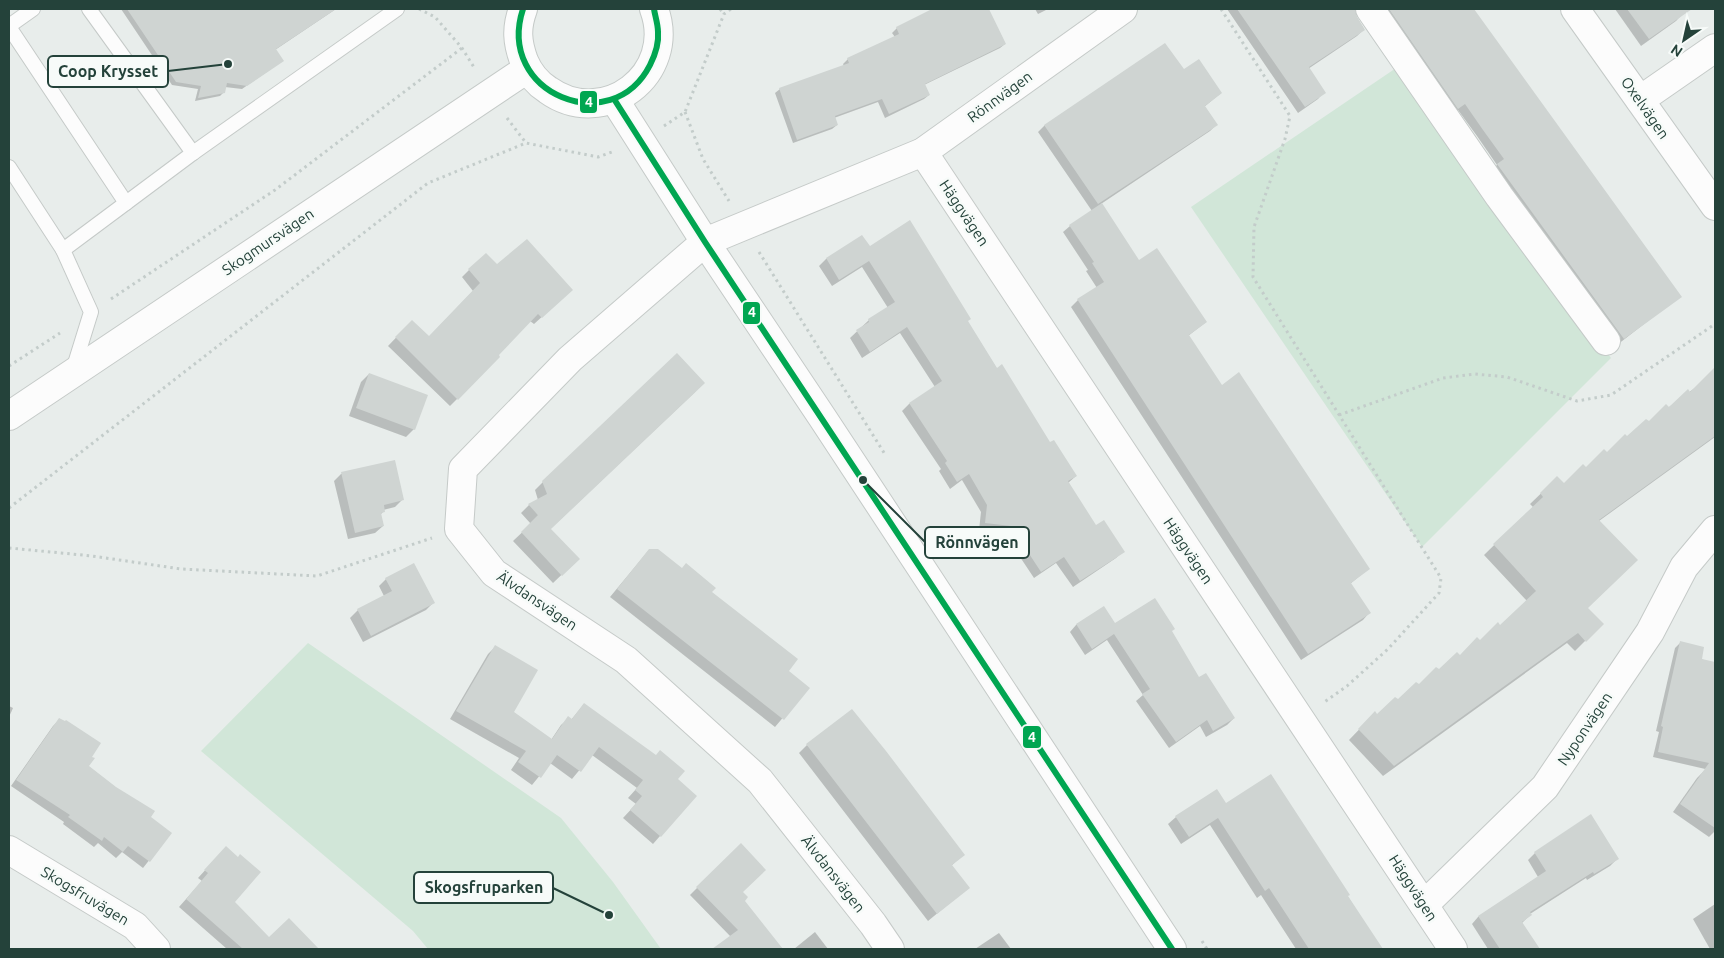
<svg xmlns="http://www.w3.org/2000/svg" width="1724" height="958" viewBox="0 0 1724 958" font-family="Ubuntu,sans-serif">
<rect width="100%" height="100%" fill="#e8edeb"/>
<g fill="#d1e6d8">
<polygon points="1402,64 1611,358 1422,547 1191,207"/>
<polygon points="308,643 561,818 613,882 661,949 428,949 413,931 201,751"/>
</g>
<g fill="#0003">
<polygon points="121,9 336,9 275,50 278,64 242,89 225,87 224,92 220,96 195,101 198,89 172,85"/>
<polygon points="935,9 988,9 1005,44 1000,48 924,85 929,95 924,99 885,118 878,102 834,118 837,125 832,129 793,143 775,93 780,89 844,66 843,64 848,59 895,37 892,33 897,28"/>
<polygon points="1035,9 1048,9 1038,14"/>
<polygon points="1227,9 1354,9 1353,11 1364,29 1357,36 1308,69 1324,92 1318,99 1298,113"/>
<polygon points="1378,9 1472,9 1680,296 1617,345 1491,171 1497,165 1477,136 1458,110 1451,115"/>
<polygon points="1615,9 1687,9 1676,21 1641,46"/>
<polygon points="1184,71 1221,93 1204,107 1216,125 1210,131 1101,204 1139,262 1206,322 1188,336 1221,387 1368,569 1350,584 1369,613 1363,620 1301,660 1071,307 1078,300 1097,288 1086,271 1088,270 1063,232 1070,226 1092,211 1038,132 1045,125"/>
<polygon points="862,237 869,247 967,321 997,369 1049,444 1076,476 1068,483 1096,527 1123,551 1116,558 1073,587 1056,563 1034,578 1004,533 979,530 981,512 962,480 950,489 939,471 941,469 902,411 909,404 935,387 900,333 862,358 850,338 869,320 888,308 862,267 832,286 819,266 826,259"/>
<polygon points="497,266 564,297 534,324 530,321 498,355 499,357 450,406 388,346 412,321 429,337 473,291 462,277 469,270"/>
<polygon points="1715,373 1715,437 1599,521 1587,608 1602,624 1575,651 1567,643 1383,776 1349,740 1375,713 1377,716 1480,642 1500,627 1527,601 1484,555 1533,507 1530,504 1557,478 1564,485"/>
<polygon points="369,374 414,429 406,437 349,416 361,382"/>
<polygon points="696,391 550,529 578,559 553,583 513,541 531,524 521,513 529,505 538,500 535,490 543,482"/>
<polygon points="394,462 403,499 395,507 383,510 384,511 380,515 383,526 375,533 348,539 334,481 341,474"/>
<polygon points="649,550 710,592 787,672 808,688 775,727 610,597"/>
<polygon points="386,579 434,602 426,610 363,642 350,618 358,610 384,596 379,586"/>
<polygon points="1103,608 1115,625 1171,632 1198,679 1234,718 1227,725 1206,737 1200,726 1169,748 1136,701 1143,695 1107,640 1085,655 1070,632 1076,625"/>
<polygon points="1680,643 1700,659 1715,663 1715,769 1714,771 1653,757 1659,732 1656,731 1675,648"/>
<polygon points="495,647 513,712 551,740 561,725 569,718 571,720 584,704 695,796 653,844 623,818 636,804 628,798 637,788 592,755 572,779 550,763 532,785 511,770 519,758 450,719 488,654"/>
<polygon points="9,706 13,708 9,717"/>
<polygon points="59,720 90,757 88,766 170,834 143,868 122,852 116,858 98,843 94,847 63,824 64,822 11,786 53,726"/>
<polygon points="807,745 963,855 951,866 968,888 928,921 799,753"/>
<polygon points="1705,770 1715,777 1715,831 1709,837 1673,812 1697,778"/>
<polygon points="1271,775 1381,949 1296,949 1261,895 1257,898 1210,825 1181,844 1168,824 1176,817 1226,805"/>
<polygon points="1591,816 1617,859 1610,866 1587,880 1586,878 1530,914 1530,915 1522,923 1539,949 1488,949 1472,924 1478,917 1538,877 1528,860 1535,853"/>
<polygon points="740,845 741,892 743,901 781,949 731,949 726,942 731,937 690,895"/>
<polygon points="219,855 233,902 269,939 289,919 317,949 227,949 179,907 202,881 198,878"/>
<polygon points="1715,904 1715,949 1710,949 1693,919"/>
<polygon points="815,932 828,949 794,949"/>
<polygon points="999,933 1011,949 975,949"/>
</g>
<g fill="#cfd4d2">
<polygon points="127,9 336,9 276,49 284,61 247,86 227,83 225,93 198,98 201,86 176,82"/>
<polygon points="932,9 989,9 1006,44 925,84 930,95 889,114 882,99 835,116 838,125 797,140 779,88 849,63 847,58 899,34 896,27"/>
<polygon points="1237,9 1355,9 1357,17 1365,30 1309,67 1326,93 1305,107"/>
<polygon points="1389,9 1474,9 1682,297 1624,339 1497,164 1504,159 1483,130 1465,104 1458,109"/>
<polygon points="1627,9 1692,9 1649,39"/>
<polygon points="1165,43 1184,69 1199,59 1222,93 1205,106 1218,125 1098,204 1044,125"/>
<polygon points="1102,203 1139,260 1157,248 1207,322 1189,335 1222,385 1239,372 1370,569 1351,583 1371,613 1308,654 1077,299 1104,282 1092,263 1094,262 1069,225"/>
<polygon points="910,220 971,319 968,321 997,368 1002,364 1050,442 1054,440 1077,476 1068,481 1096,525 1104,520 1125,552 1080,581 1064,557 1041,572 1011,526 985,523 987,505 969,474 957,482 945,463 947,461 909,403 942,381 907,327 870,352 856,330 869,322 868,319 895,302 869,261 839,280 826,258 862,235 870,246"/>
<polygon points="527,239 573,290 542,318 538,314 499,355 500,357 458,400 395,337 412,320 429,336 480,283 468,269 486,253 497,264"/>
<polygon points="677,353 705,383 551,529 580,559 562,576 521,532 538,515 544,522 528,504 547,494 542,481"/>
<polygon points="1715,367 1715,436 1599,520 1638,560 1588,608 1604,624 1586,642 1578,633 1394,766 1358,729 1375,711 1377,714 1395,697 1398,699 1416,682 1419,684 1436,667 1439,669 1457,652 1460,655 1477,637 1480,640 1498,622 1500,625 1536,591 1493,544 1543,497 1540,493 1557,476 1564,483 1583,464 1586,467 1604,449 1607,452 1625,434 1627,436 1646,419 1649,421 1666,404 1669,407 1688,389 1690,392"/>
<polygon points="369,373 428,395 415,430 356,408"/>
<polygon points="395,460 404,500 384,505 385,512 381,513 384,526 355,533 341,472"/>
<polygon points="649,549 658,549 682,568 686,563 716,588 712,592 798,659 789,671 810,688 784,720 617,589"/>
<polygon points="414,563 435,603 371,636 357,609 392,591 385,578"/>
<polygon points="1155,598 1175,629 1172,631 1199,677 1206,673 1235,718 1213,731 1207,720 1176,742 1142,694 1150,689 1114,634 1092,649 1076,624 1104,606 1115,623"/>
<polygon points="1680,641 1704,647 1702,659 1715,662 1715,828 1680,804 1709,763 1658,752 1663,727 1661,726"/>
<polygon points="495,645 538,670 514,712 552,739 568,716 572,719 584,703 656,755 660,750 685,771 678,779 697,796 661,837 630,810 642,796 635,790 643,780 599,747 581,772 557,755 541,778 518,762 526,751 456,711"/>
<polygon points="852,709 886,751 965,855 952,865 970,888 937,914 806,744"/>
<polygon points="59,718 65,721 66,720 101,743 92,757 95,758 89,766 116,787 155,811 151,817 172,833 150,862 128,846 123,852 104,837 102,841 68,817 70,815 16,780"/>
<polygon points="1271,774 1350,895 1348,896 1383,949 1309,949 1269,888 1265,891 1218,818 1189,837 1175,816 1217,789 1226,803"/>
<polygon points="1591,814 1619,859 1594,874 1593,872 1530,912 1532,915 1522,922 1540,949 1500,949 1478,916 1546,871 1534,852"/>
<polygon points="741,843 766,870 743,892 748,897 745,901 783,949 712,949 738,930 696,887"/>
<polygon points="226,846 238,857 240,854 261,872 235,902 269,937 289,918 319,949 243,949 186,899 208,873 204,870"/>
</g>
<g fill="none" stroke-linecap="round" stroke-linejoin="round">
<g stroke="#c5cac8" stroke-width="16">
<g id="service">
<polyline points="89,9 193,153"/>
<polyline points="9,26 33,9"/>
<polyline points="9,27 126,203 193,153 397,9"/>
<polyline points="9,167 63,250"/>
<polyline points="73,370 91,312 63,250 126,203"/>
</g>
</g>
<g stroke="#c5cac8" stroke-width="30">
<g id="minor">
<polyline points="1370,9 1499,196 1606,341"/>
<polyline points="1575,9 1715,206"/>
<polyline points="1640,100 1715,48"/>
<polyline points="923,152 1453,949"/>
<polyline points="9,850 135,926 156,949"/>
<polyline points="1424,905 1545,787 1650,632 1684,567 1715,530"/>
<polyline points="890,949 873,924 760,781 626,660 494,573 459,529 463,469 570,359 705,242 923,152 1123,9"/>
</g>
</g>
<g stroke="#c5cac8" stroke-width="30">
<g id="tertiary">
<path d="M523,9C516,28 517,42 524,61C529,73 537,83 548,90C604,130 678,74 654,9"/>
<polyline points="614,99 705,242 822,417 1172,949"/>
<polyline points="9,416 527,69"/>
</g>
</g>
<g stroke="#c3ccca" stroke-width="3" stroke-dasharray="2.5 4" stroke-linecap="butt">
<polyline points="419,9 435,17 462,48 475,69"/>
<polyline points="720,9 724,14"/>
<polyline points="1221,9 1290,116 1285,139 1254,227 1253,277 1441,578 1439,593 1388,649 1347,686 1323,703"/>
<polyline points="685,112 703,159 729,201"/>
<polyline points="507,118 526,143"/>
<polyline points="664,126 685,112 724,14 731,9"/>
<polyline points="759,252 886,456"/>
<polyline points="111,299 275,190 462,48"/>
<polyline points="9,366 60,333"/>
<polyline points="1339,415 1443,378 1475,374 1507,377 1577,401 1611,395 1715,324"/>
<polyline points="9,508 428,183 526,143 598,157 612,152"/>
<polyline points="9,548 92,556 181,569 317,576 432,538"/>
<polyline points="1202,941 1207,949"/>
</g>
<use href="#service" stroke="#fcfcfc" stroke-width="14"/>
<use href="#minor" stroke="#fcfcfc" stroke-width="28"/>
<use href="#tertiary" stroke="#fcfcfc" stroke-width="28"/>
<g stroke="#f7fbf9" stroke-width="10">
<g id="bus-1">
<path d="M523,9C495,94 612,140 650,65C655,55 659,43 658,32C658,24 655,16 654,9"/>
<polyline points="614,99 705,242 1172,949"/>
</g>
</g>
<use href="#bus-1" stroke="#00a651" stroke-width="6"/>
</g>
<g text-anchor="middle" stroke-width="5" stroke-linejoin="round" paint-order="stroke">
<g font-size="15" fill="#24423a" stroke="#f7fbf9">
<text transform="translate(1000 97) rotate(-36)" y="5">Rönnvägen</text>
<text transform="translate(1645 108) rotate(55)" y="5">Oxelvägen</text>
<text transform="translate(964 213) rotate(56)" y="5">Häggvägen</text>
<text transform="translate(268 242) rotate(-34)" y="5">Skogmursvägen</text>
<text transform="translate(1188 551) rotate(56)" y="5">Häggvägen</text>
<text transform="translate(537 601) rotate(34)" y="5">Älvdansvägen</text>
<text transform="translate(1585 729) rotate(-56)" y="5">Nyponvägen</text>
<text transform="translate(833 874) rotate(52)" y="5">Älvdansvägen</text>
<text transform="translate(1413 888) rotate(57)" y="5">Häggvägen</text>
<text transform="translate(85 896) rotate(31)" y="5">Skogsfruvägen</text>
</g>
</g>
<path fill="none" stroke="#24423a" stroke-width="2" d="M228 64L168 71M863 480L925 542M609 915L553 888"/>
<g fill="#24423a" stroke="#f7fbf9" stroke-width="2">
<circle cx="228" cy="64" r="5"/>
<circle cx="863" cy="480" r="5"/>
<circle cx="609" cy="915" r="5"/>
</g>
<g fill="#f7fbf9" stroke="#24423a" stroke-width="2">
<rect x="48" y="56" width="120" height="31" rx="5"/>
<rect x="925" y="527" width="104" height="31" rx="5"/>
<rect x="414" y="872" width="139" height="31" rx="5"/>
</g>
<g font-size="16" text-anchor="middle" font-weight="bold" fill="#24423a">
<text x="108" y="77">Coop Krysset</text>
<text x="977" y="548">Rönnvägen</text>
<text x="484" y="893">Skogsfruparken</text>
</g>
<g stroke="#f7fbf9" stroke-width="2">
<rect x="579" y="90" width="19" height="24" rx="5" fill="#00a651"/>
<rect x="742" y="301" width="19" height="24" rx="5" fill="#00a651"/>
<rect x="1022" y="725" width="20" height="24" rx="5" fill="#00a651"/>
</g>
<g font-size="14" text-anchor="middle" font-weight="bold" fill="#fff">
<text x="589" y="107">4</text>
<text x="752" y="317">4</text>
<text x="1032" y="742">4</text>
</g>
<rect width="1724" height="958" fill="none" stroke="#24423a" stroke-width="20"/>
<g transform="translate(1684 40) rotate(214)" stroke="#f7fbf9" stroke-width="4" paint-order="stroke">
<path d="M0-4L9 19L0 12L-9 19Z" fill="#24423a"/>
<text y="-8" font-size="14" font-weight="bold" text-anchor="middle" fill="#24423a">N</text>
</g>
</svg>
